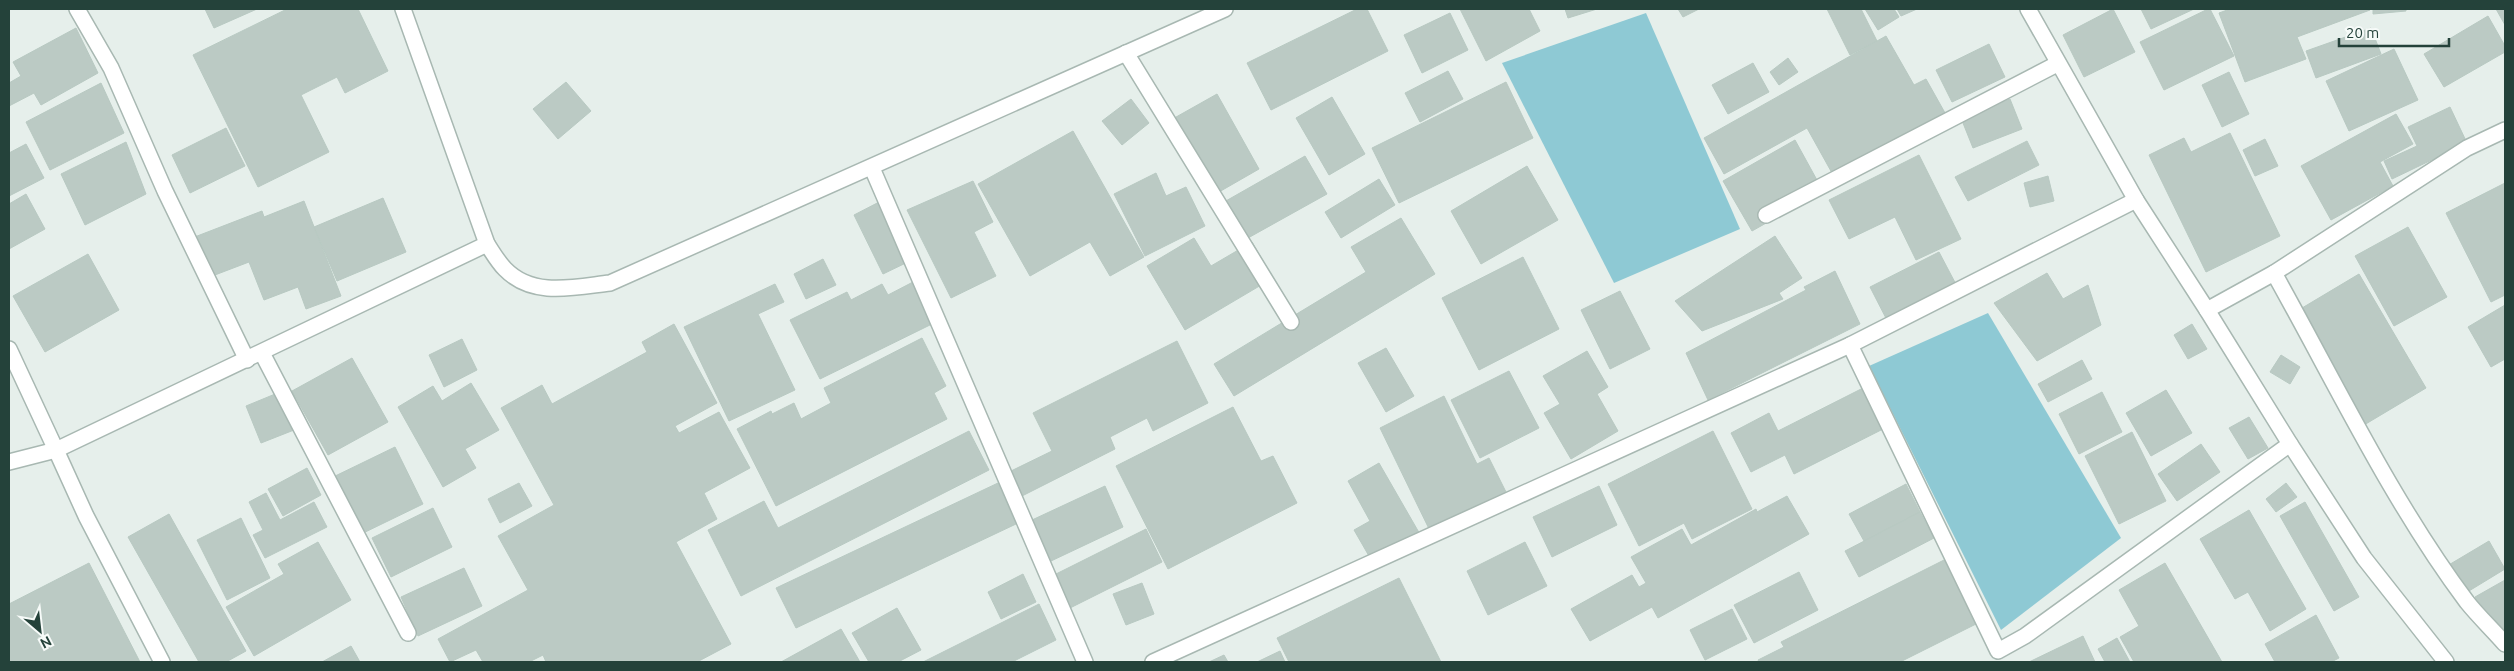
<svg xmlns="http://www.w3.org/2000/svg" width="2514" height="671" viewBox="0 0 2514 671" font-family="Ubuntu,sans-serif">
<rect width="100%" height="100%" fill="#e6efeb"/>
<g fill="#8ec9d4">
<polygon points="1646,13 1740,229 1614,283 1502,63"/>
<polygon points="1988,313 2121,538 2001,630 1869,366"/>
</g>
<g fill="#bbcac4" stroke="#b8c9c2">
<polygon points="205,9 257,9 214,28"/>
<polygon points="287,9 358,9 388,71 345,93 337,77 301,95 329,152 258,187 193,55"/>
<polygon points="1357,9 1367,9 1388,51 1271,110 1247,63"/>
<polygon points="1460,9 1529,9 1540,31 1486,61"/>
<polygon points="1565,9 1597,9 1568,18"/>
<polygon points="1678,9 1699,9 1683,17"/>
<polygon points="1827,9 1861,9 1877,41 1850,55"/>
<polygon points="1865,9 1894,9 1899,17 1878,30"/>
<polygon points="1897,9 1917,9 1901,16"/>
<polygon points="2113,9 2135,52 2084,77 2063,35"/>
<polygon points="2141,9 2194,9 2151,29"/>
<polygon points="2208,9 2210,9 2234,56 2164,90 2140,42"/>
<polygon points="2230,9 2369,9 2370,10 2297,37 2306,59 2245,82 2219,13"/>
<polygon points="2373,9 2406,9 2406,11 2373,14"/>
<polygon points="2496,9 2505,9 2505,25"/>
<polygon points="1450,13 1468,50 1422,73 1404,35"/>
<polygon points="2488,16 2505,46 2505,52 2444,87 2424,54"/>
<polygon points="76,28 98,73 41,105 34,93 9,106 9,83 21,76 13,62"/>
<polygon points="2371,28 2381,54 2316,78 2306,51"/>
<polygon points="1886,36 1914,85 1926,79 1949,120 1837,182 1807,128 1724,174 1704,138"/>
<polygon points="1989,44 2005,77 1952,102 1936,70"/>
<polygon points="2394,49 2418,100 2349,131 2326,81"/>
<polygon points="1788,58 1798,72 1779,85 1770,72"/>
<polygon points="1753,63 1769,92 1728,114 1712,85"/>
<polygon points="1448,71 1463,99 1420,122 1405,93"/>
<polygon points="2229,72 2249,114 2222,127 2202,85"/>
<polygon points="566,82 591,111 558,139 533,109"/>
<polygon points="1506,82 1533,138 1399,203 1372,148"/>
<polygon points="101,83 124,133 50,170 26,122"/>
<polygon points="1217,94 1259,169 1212,196 1169,121"/>
<polygon points="1332,97 1365,154 1329,175 1296,118"/>
<polygon points="1131,99 1149,123 1122,145 1102,121"/>
<polygon points="2010,99 2022,129 1973,148 1961,118"/>
<polygon points="2450,107 2467,143 2392,179 2384,161 2417,146 2408,127"/>
<polygon points="2396,114 2413,144 2380,162 2393,186 2331,220 2301,166"/>
<polygon points="226,128 245,166 190,193 172,155"/>
<polygon points="1073,131 1144,257 1110,276 1090,242 1030,276 978,184"/>
<polygon points="2230,133 2280,236 2206,272 2149,155 2184,138 2191,152"/>
<polygon points="2265,139 2278,166 2255,176 2243,150"/>
<polygon points="1795,140 1823,191 1752,231 1723,181"/>
<polygon points="2027,141 2039,165 1968,201 1955,177"/>
<polygon points="126,142 146,194 85,225 61,174"/>
<polygon points="26,144 44,178 9,196 9,153"/>
<polygon points="1919,155 1961,239 1916,260 1895,217 1849,239 1829,200"/>
<polygon points="1305,156 1327,194 1239,243 1217,206"/>
<polygon points="1527,166 1558,220 1481,264 1451,211"/>
<polygon points="1156,173 1166,196 1186,187 1205,226 1145,256 1114,194"/>
<polygon points="2048,176 2054,201 2030,207 2024,183"/>
<polygon points="1379,179 1395,205 1341,238 1325,212"/>
<polygon points="973,181 993,222 974,232 996,276 951,298 907,210"/>
<polygon points="2505,183 2505,295 2491,302 2446,213"/>
<polygon points="26,194 45,229 9,249 9,204"/>
<polygon points="383,198 406,252 337,281 314,227"/>
<polygon points="883,200 912,260 883,274 854,215"/>
<polygon points="304,201 341,296 306,309 298,287 264,300 249,262 207,278 192,238 262,211 264,217"/>
<polygon points="1401,218 1435,274 1234,396 1214,364 1366,272 1351,247"/>
<polygon points="2408,227 2447,297 2394,326 2355,256"/>
<polygon points="1775,236 1802,278 1779,293 1783,299 1702,331 1675,301"/>
<polygon points="1194,238 1211,266 1252,242 1273,278 1185,330 1147,266"/>
<polygon points="1939,252 1959,290 1890,326 1870,287"/>
<polygon points="88,254 119,310 45,352 13,296"/>
<polygon points="1523,257 1559,329 1479,370 1442,298"/>
<polygon points="823,259 836,285 806,299 794,274"/>
<polygon points="1835,271 1860,324 1708,400 1686,353 1806,290 1804,287"/>
<polygon points="2047,273 2063,299 2088,285 2101,325 2037,361 1994,303"/>
<polygon points="2359,274 2426,388 2359,428 2292,314"/>
<polygon points="913,282 934,323 820,379 790,320 847,292 851,300 882,284 888,295"/>
<polygon points="775,284 784,302 758,314 795,390 729,421 684,327"/>
<polygon points="1620,291 1650,349 1610,369 1581,310"/>
<polygon points="2505,305 2505,359 2491,367 2468,327"/>
<polygon points="674,324 717,403 675,426 679,433 719,412 750,468 704,493 717,519 676,542 731,644 697,662 546,662 543,655 529,662 483,662 476,650 450,662 438,639 528,590 498,536 554,505 501,408 542,385 552,404 647,352 642,342"/>
<polygon points="2192,324 2207,349 2188,359 2174,335"/>
<polygon points="922,338 946,386 934,393 947,419 776,506 737,429 771,411 772,414 794,403 801,419 831,403 824,388"/>
<polygon points="462,339 477,370 444,387 429,355"/>
<polygon points="1177,341 1208,403 1153,431 1147,418 1110,437 1115,449 1022,496 1011,471 1052,451 1033,413"/>
<polygon points="1386,348 1414,396 1386,412 1358,363"/>
<polygon points="1587,351 1608,387 1597,394 1618,431 1571,459 1544,413 1560,404 1543,376"/>
<polygon points="2281,355 2300,367 2290,384 2270,372"/>
<polygon points="352,358 388,422 328,455 292,391"/>
<polygon points="2082,360 2092,379 2048,402 2038,384"/>
<polygon points="1509,371 1539,428 1480,458 1451,400"/>
<polygon points="471,383 499,430 465,449 476,468 443,487 398,407 433,386 442,401"/>
<polygon points="1867,386 1887,427 1794,474 1785,455 1751,472 1731,433 1769,413 1778,431"/>
<polygon points="2166,390 2192,433 2151,456 2126,413"/>
<polygon points="280,392 294,430 261,443 246,406"/>
<polygon points="2102,392 2122,432 2079,454 2059,414"/>
<polygon points="1444,396 1477,464 1489,458 1509,498 1432,535 1380,428"/>
<polygon points="1233,407 1261,461 1273,456 1297,503 1168,569 1116,466"/>
<polygon points="2249,417 2268,448 2248,459 2229,428"/>
<polygon points="969,431 989,470 741,596 708,530 764,501 778,528"/>
<polygon points="1713,431 1752,509 1692,539 1684,523 1639,546 1608,484"/>
<polygon points="2132,432 2166,501 2119,524 2085,456"/>
<polygon points="2201,444 2220,472 2177,501 2158,474"/>
<polygon points="395,447 423,504 357,536 329,479"/>
<polygon points="1379,463 1421,536 1373,563 1354,530 1370,521 1348,481"/>
<polygon points="307,468 321,495 283,516 268,489"/>
<polygon points="519,483 532,506 500,523 488,499"/>
<polygon points="998,483 1016,524 796,628 776,588"/>
<polygon points="2286,483 2297,497 2276,512 2266,499"/>
<polygon points="1906,484 1920,512 1864,541 1849,514"/>
<polygon points="1105,486 1123,527 1051,561 1032,520"/>
<polygon points="1599,486 1617,525 1552,557 1533,517"/>
<polygon points="266,493 280,520 314,502 327,527 265,558 253,535 263,530 249,502"/>
<polygon points="1787,496 1809,534 1658,618 1652,607 1590,641 1571,609 1632,575 1639,587 1646,583 1631,557 1682,529 1691,545 1756,509 1757,512"/>
<polygon points="2305,502 2359,597 2334,611 2280,516"/>
<polygon points="433,508 452,547 391,577 372,538"/>
<polygon points="2249,510 2306,609 2270,631 2248,592 2235,599 2200,539"/>
<polygon points="1920,512 1934,538 1859,577 1845,551"/>
<polygon points="169,514 246,651 226,662 199,662 128,537"/>
<polygon points="241,518 270,578 227,600 197,540"/>
<polygon points="1146,529 1162,562 1070,608 1054,575"/>
<polygon points="2489,541 2505,569 2464,594 2447,566"/>
<polygon points="318,542 351,600 254,656 226,607 284,574 278,564"/>
<polygon points="1525,542 1547,586 1488,615 1467,571"/>
<polygon points="1948,558 1980,622 1900,662 1759,662 1758,660 1784,647 1781,642"/>
<polygon points="89,563 140,662 9,662 9,604"/>
<polygon points="2165,563 2222,662 2134,662 2120,637 2139,626 2119,590"/>
<polygon points="464,568 482,606 418,636 401,597"/>
<polygon points="1799,572 1818,610 1754,643 1734,605"/>
<polygon points="1023,574 1036,602 1001,619 988,592"/>
<polygon points="1399,578 1441,662 1289,662 1277,638"/>
<polygon points="2505,580 2505,643 2502,645 2475,597"/>
<polygon points="1142,583 1154,614 1126,625 1113,594"/>
<polygon points="1039,604 1056,640 1012,662 923,662"/>
<polygon points="897,608 921,650 898,662 869,662 852,633"/>
<polygon points="1732,609 1747,639 1705,660 1690,630"/>
<polygon points="2316,615 2339,658 2331,662 2275,662 2265,644"/>
<polygon points="841,629 860,662 781,662"/>
<polygon points="2083,636 2095,662 2029,662"/>
<polygon points="2117,638 2130,662 2105,662 2098,649"/>
<polygon points="351,646 360,662 322,662"/>
<polygon points="1280,651 1285,662 1257,662"/>
<polygon points="1224,655 1228,662 1209,662"/>
</g>
<g fill="none" stroke-linecap="round" stroke-linejoin="round">
<g stroke="#a8b8b2" stroke-width="18">
<g id="minor">
<polyline points="77,9 111,68 165,191 247,360"/>
<path d="M403,9L487,244C493,253 498,262 505,269C533,298 575,287 610,283L1225,9"/>
<polyline points="2028,9 2136,200 2207,310 2290,444 2364,558 2446,662"/>
<polyline points="1126,53 1291,322"/>
<polyline points="872,168 1085,662"/>
<polyline points="1766,215 2057,64"/>
<path d="M2274,273C2335,382 2392,502 2467,602C2479,617 2493,630 2505,644"/>
<polyline points="2207,310 2274,273 2467,148 2505,130"/>
<polyline points="1850,345 1998,651 2025,636 2290,444"/>
<polyline points="9,349 56,450 9,462"/>
<polyline points="262,353 408,633"/>
<polyline points="162,662 86,516 56,450 487,244"/>
<polyline points="1153,662 1850,345 2136,200"/>
</g>
</g>
<use href="#minor" stroke="#fff" stroke-width="15"/>
</g>
<rect width="2514" height="671" fill="none" stroke="#24423a" stroke-width="20"/>
<g transform="translate(40 631) rotate(152)" stroke="#f7fbf9" stroke-width="4" paint-order="stroke">
<path d="M0-4L9 19L0 12L-9 19Z" fill="#24423a"/>
<text y="-8" font-size="14" font-weight="bold" text-anchor="middle" fill="#24423a">N</text>
</g>
<path d="M2339 38v8h110v-8" fill="none" stroke="#24423a" stroke-width="2.5"/>
<text x="2346" y="38" font-size="15" fill="#24423a" stroke="#f7fbf9" stroke-width="4" paint-order="stroke">20 m</text>
</svg>
